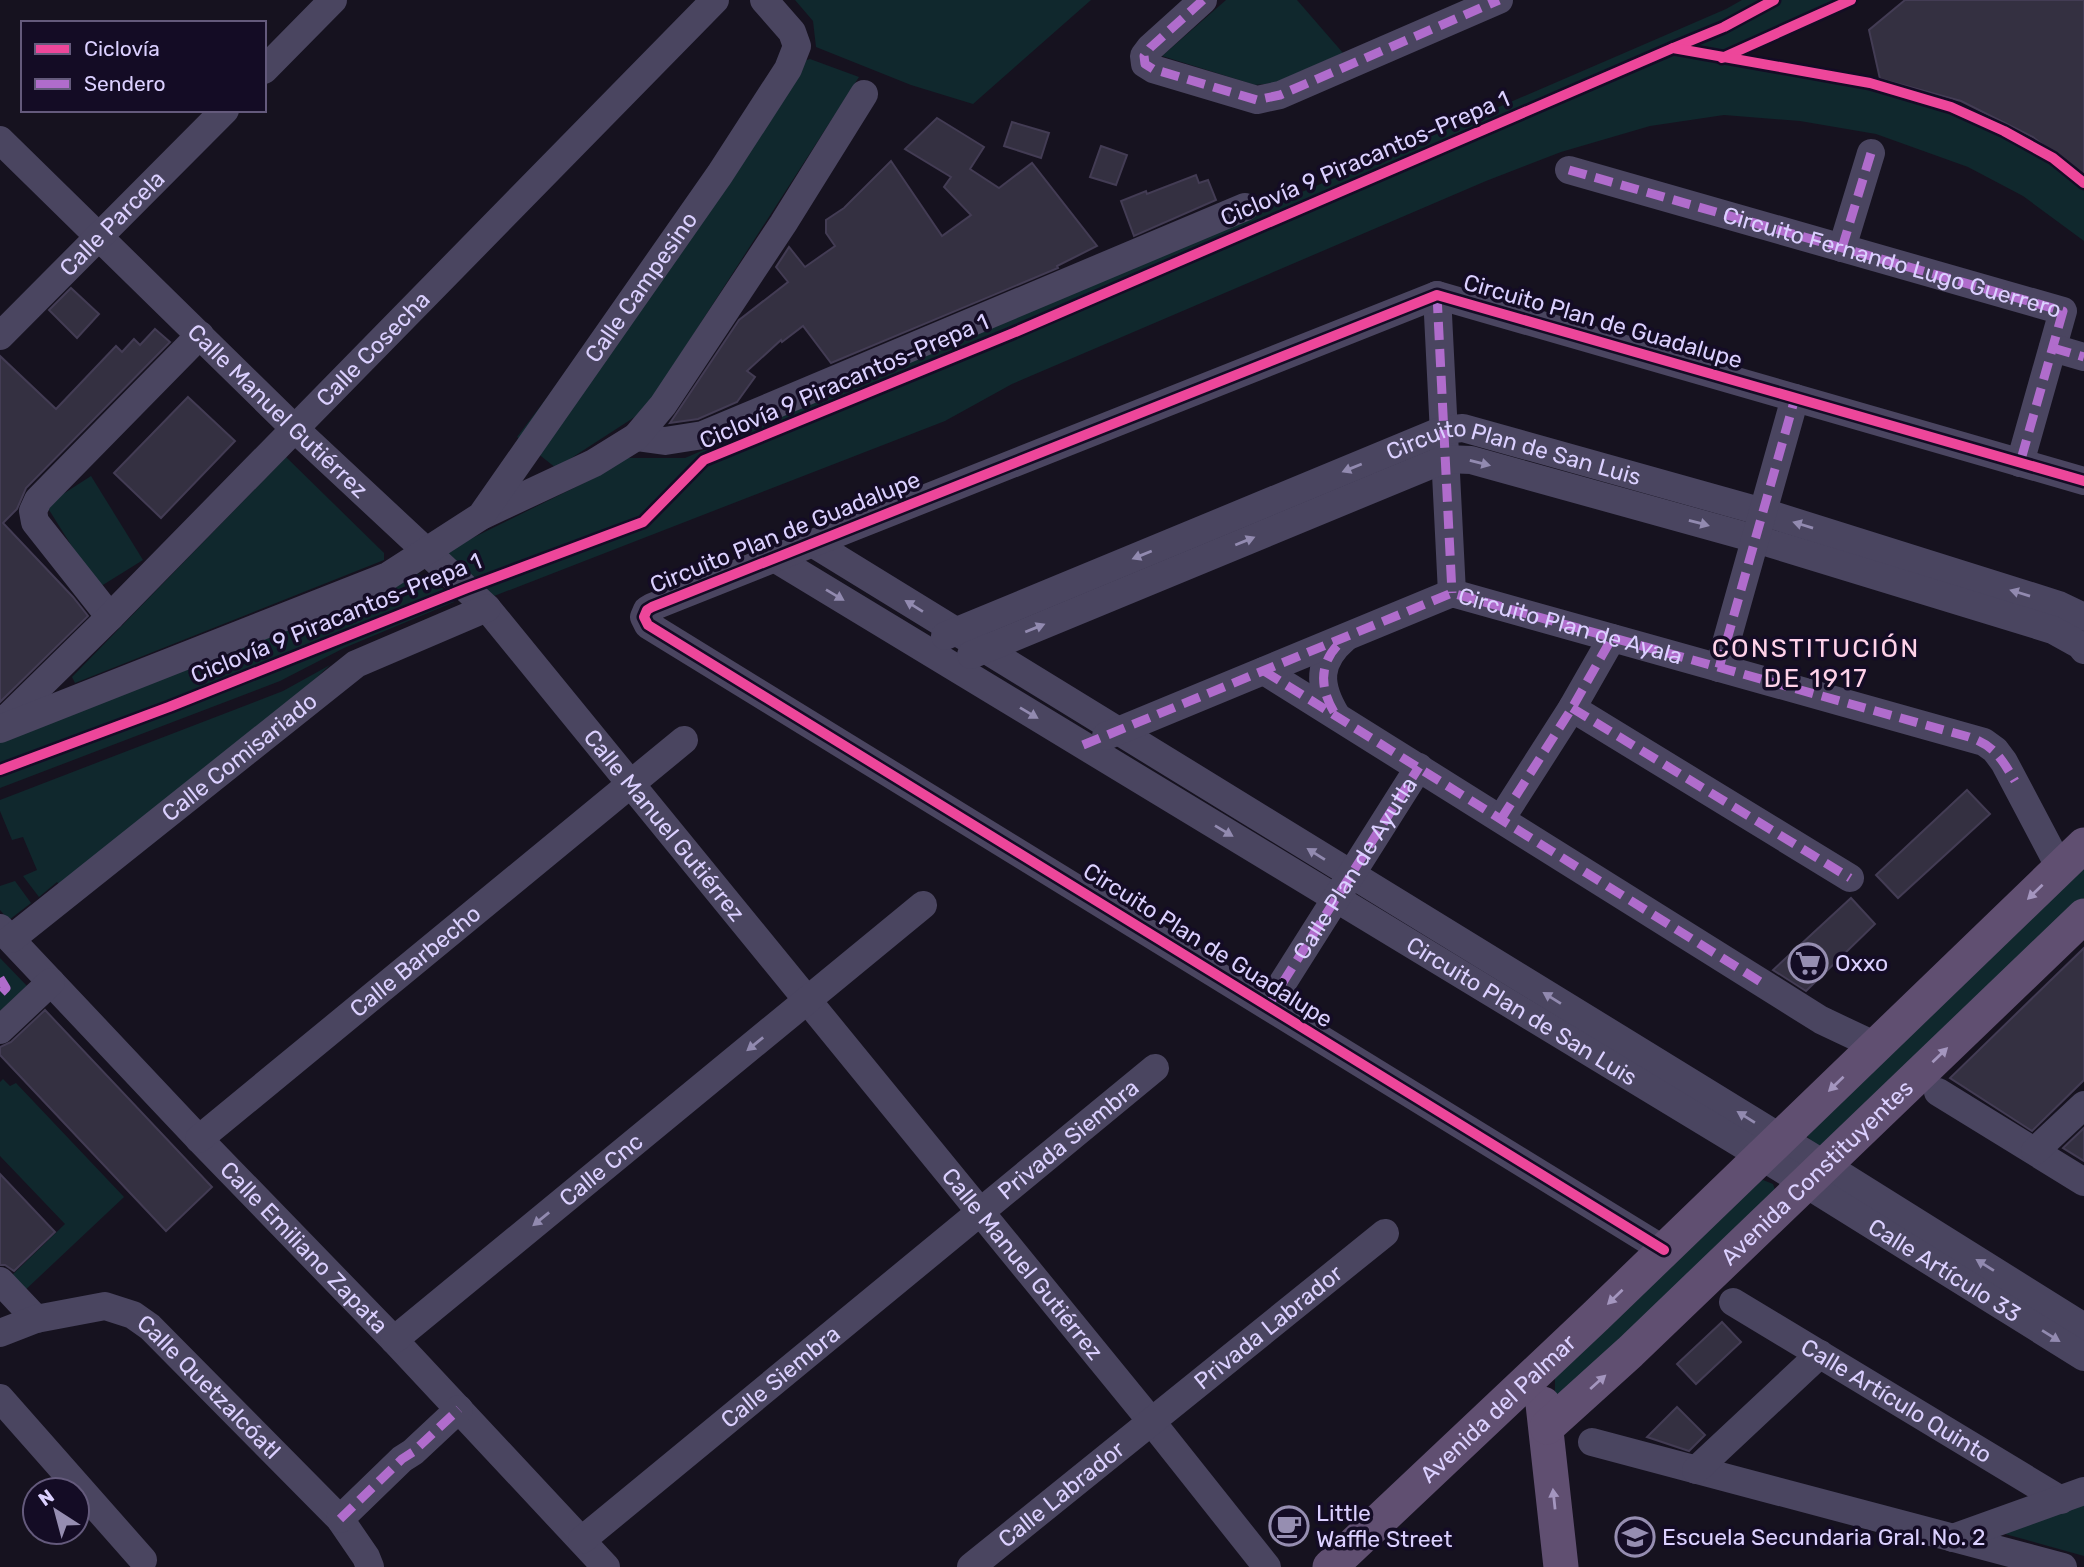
<svg xmlns="http://www.w3.org/2000/svg" width="2084" height="1567" viewBox="0 0 2084 1567" font-family="Rubik,sans-serif">
<rect width="100%" height="100%" fill="#16121f"/>
<g fill="#10282d">
<polygon points="795,0 1091,0 973,104 911,85 816,47 813,21"/>
<polygon points="1226,0 1297,0 1343,53 1274,83 1255,85 1162,56"/>
<polygon points="1742,0 1841,0 1730,48 1732,57 1875,77 1960,104 2032,139 2084,176 2084,241 2023,196 1968,167 1876,134 1800,121 1724,115 1650,126 1561,152 1486,181 1012,384 945,421 489,598 446,551 600,475 626,458 685,458 1726,9"/>
<polygon points="810,59 859,77 644,411 556,468 517,437 622,299 780,69"/>
<polygon points="286,457 384,553 384,560 75,683 72,677"/>
<polygon points="91,476 143,560 98,588 46,505"/>
<polygon points="417,573 447,591 454,602 344,648 280,681 0,788 0,742"/>
<polygon points="330,665 296,697 60,885 57,882 39,897 23,876 37,870 23,837 12,840 0,811 0,800 283,691"/>
<polygon points="2084,861 2084,898 1828,1146 1817,1147 1807,1136"/>
<polygon points="15,881 31,903 9,920 0,910 0,886"/>
<polygon points="0,958 27,986 0,1011"/>
<polygon points="3,1079 10,1086 16,1083 124,1197 22,1293 7,1280 65,1224 0,1156 0,1082"/>
<polygon points="1763,1180 1773,1184 1776,1193 1555,1399 1555,1369 1754,1181"/>
<polygon points="2084,1502 2084,1556 1998,1532"/>
</g>
<g fill="#343041" stroke="#433c54" stroke-width="2">
<polygon points="1905,0 2084,0 2084,178 2033,137 1961,101 1880,79 1869,30"/>
<polygon points="937,118 984,147 970,169 999,188 1032,163 1097,246 1057,266 1058,268 831,363 803,326 782,342 781,340 747,371 755,377 737,402 698,419 670,423 739,320 788,282 776,267 789,247 805,267 835,246 826,233 826,220 844,208 891,161 942,236 971,215 944,187 951,177 905,149"/>
<polygon points="1012,122 1049,133 1041,158 1004,146"/>
<polygon points="1101,146 1127,155 1116,185 1090,177"/>
<polygon points="1196,175 1199,183 1208,180 1216,200 1134,236 1121,201 1146,191 1147,194"/>
<polygon points="71,288 99,314 77,338 49,310"/>
<polygon points="155,329 170,342 26,488 17,509 3,523 73,597 88,616 0,702 0,356 56,409 116,346 122,352 134,339 140,345"/>
<polygon points="188,397 235,441 161,518 114,473"/>
<polygon points="1967,790 1990,814 1898,898 1876,875"/>
<polygon points="1851,898 1875,924 1806,991 1773,970"/>
<polygon points="2084,948 2084,1080 2032,1131 1950,1078"/>
<polygon points="45,1010 212,1187 166,1231 0,1055 0,1047 11,1042"/>
<polygon points="2084,1128 2084,1161 2063,1148"/>
<polygon points="0,1174 55,1232 14,1271 5,1265 0,1265"/>
<polygon points="1722,1322 1741,1342 1696,1384 1677,1364"/>
<polygon points="1677,1407 1705,1435 1689,1451 1647,1437"/>
</g>
<g fill="none" stroke-linecap="round" stroke-linejoin="round">
<g stroke="#4a4560" stroke-width="28">
<polyline points="1203,0 1150,48 1144,56 1145,64 1153,69 1257,100 1280,95 1499,0"/>
<polyline points="264,70 333,0"/>
<path id="s1" d="M0,140L294,428L487,608L1151,1421L1267,1567"/>
<polyline points="1569,170 2063,311 2020,463"/>
<polyline points="1842,248 1871,153"/>
<polyline points="1437,295 1452,593"/>
<path id="s2" d="M0,336L225,110"/>
<polyline points="2053,348 2084,357"/>
<polyline points="636,437 665,441 703,435 1245,207"/>
<polyline points="483,515 594,463 636,437 663,405 783,224 864,94"/>
<polyline points="814,544 1825,1165 2084,1327"/>
<path id="s3" d="M776,559L1761,1156L2084,1357"/>
<polyline points="110,617 35,522 33,511 38,500 200,335"/>
<path id="s4" d="M945,636L1443,430L1463,428L1763,512L2059,605L2084,617"/>
<polyline points="971,655 1445,459 1471,460 1756,539 2053,630 2080,645 2084,650"/>
<polyline points="1719,668 1795,398"/>
<polyline points="1264,671 1821,1020 1876,1046"/>
<polyline points="1572,708 1850,878"/>
<path d="M1336,715C1318,685 1317,662 1345,638"/>
<path id="s5" d="M2,723L110,617L715,0"/>
<path id="s6" d="M0,729L388,576L481,516L720,174L788,69L797,46L792,32L764,0"/>
<polyline points="1106,736 1452,593 1984,742 1995,750 2004,762 2060,868"/>
<polyline points="1501,819 1572,708 1612,638"/>
<path id="s7" d="M0,928L199,1139L394,1340L606,1567"/>
<path id="s8" d="M11,939L356,664L487,608"/>
<polyline points="1268,1006 1419,767"/>
<polyline points="0,1030 51,982"/>
<polyline points="1938,1092 2084,1182"/>
<path id="s9" d="M199,1139L684,740"/>
<polyline points="2035,1151 2084,1105"/>
<polyline points="1664,1250 648,625 644,617 647,610 652,607 1437,295 2084,481"/>
<polyline points="0,1281 36,1319"/>
<path id="s10" d="M1733,1302L2061,1500"/>
<path id="s11" d="M0,1333L36,1319L105,1306L133,1315L150,1327L340,1519L366,1557L370,1567"/>
<path id="s12" d="M394,1340L923,905"/>
<polyline points="0,1398 143,1560"/>
<polyline points="1592,1442 2063,1567"/>
<polyline points="1696,1470 1820,1354"/>
<polyline points="340,1519 402,1459 413,1452 459,1409"/>
<polyline points="1953,1538 2084,1491"/>
<path id="s13" d="M582,1540L1155,1068"/>
<path id="s14" d="M971,1567L1385,1233"/>
</g>
<g stroke="#604f71" stroke-width="35">
<polyline points="1543,1404 1561,1567"/>
<path id="s15" d="M1547,1427L1630,1352L2084,916"/>
<path id="s16" d="M1330,1567L1596,1316L2084,845"/>
</g>
<g stroke="#b06ccc" stroke-width="9" stroke-dasharray="18 9" stroke-linecap="butt">
<polyline points="1203,0 1150,48 1144,56 1145,64 1153,69 1257,100 1280,95 1499,0"/>
<path id="s17" d="M1569,170L2063,311L2020,463"/>
<polyline points="1842,248 1871,153"/>
<polyline points="1437,295 1452,593"/>
<polyline points="2053,348 2084,357"/>
<polyline points="1719,668 1795,398"/>
<polyline points="1264,671 1767,986"/>
<polyline points="1572,708 1850,878"/>
<path d="M1334,712C1319,687 1319,661 1342,641"/>
<path id="s18" d="M1083,745L1452,593L1969,737C1995,746 2001,758 2015,781"/>
<polyline points="1501,819 1572,708 1612,638"/>
<polyline points="0,978 6,988 0,994"/>
<path id="s19" d="M1268,1006L1419,767"/>
<polyline points="340,1519 402,1459 413,1452 459,1409"/>
</g>
<g stroke="#140c25" stroke-width="15">
<g id="cycleway">
<polyline points="1673,48 1724,27 1774,0"/>
<polyline points="1722,58 1851,0"/>
<polyline points="0,770 169,707 467,588 643,522 704,460 1013,333 1673,48 1870,83 1951,107 2004,131 2053,158 2084,183"/>
<polyline points="1664,1250 648,625 644,617 647,610 652,607 1437,295 2084,481"/>
</g>
</g>
<use href="#cycleway" stroke="#ed469a" stroke-width="10"/>
</g>
<defs><path id="oneway-solid" d="M-6-.8H1V-3.2L6.5 0L1 3.2V.8H-6Z" transform="scale(1.75)"/></defs>
<g fill="#928ab0">
<use href="#oneway-solid" transform="translate(1480 463) rotate(14)"/>
<use href="#oneway-solid" transform="translate(1352 468) rotate(158)"/>
<use href="#oneway-solid" transform="translate(1699 523) rotate(15)"/>
<use href="#oneway-solid" transform="translate(1803 525) rotate(-163)"/>
<use href="#oneway-solid" transform="translate(1245 541) rotate(-22)"/>
<use href="#oneway-solid" transform="translate(1142 555) rotate(158)"/>
<use href="#oneway-solid" transform="translate(2020 593) rotate(-163)"/>
<use href="#oneway-solid" transform="translate(835 595) rotate(31)"/>
<use href="#oneway-solid" transform="translate(914 606) rotate(-148)"/>
<use href="#oneway-solid" transform="translate(1035 628) rotate(-22)"/>
<use href="#oneway-solid" transform="translate(1029 713) rotate(31)"/>
<use href="#oneway-solid" transform="translate(1224 831) rotate(31)"/>
<use href="#oneway-solid" transform="translate(1316 854) rotate(-148)"/>
<use href="#oneway-solid" transform="translate(1552 998) rotate(-148)"/>
<use href="#oneway-solid" transform="translate(755 1044) rotate(141)"/>
<use href="#oneway-solid" transform="translate(1746 1117) rotate(-148)"/>
<use href="#oneway-solid" transform="translate(541 1219) rotate(141)"/>
<use href="#oneway-solid" transform="translate(1985 1265) rotate(-148)"/>
<use href="#oneway-solid" transform="translate(2051 1336) rotate(32)"/>
</g>
<g fill="#a496bf">
<use href="#oneway-solid" transform="translate(2035 892) rotate(136)"/>
<use href="#oneway-solid" transform="translate(1940 1055) rotate(-44)"/>
<use href="#oneway-solid" transform="translate(1836 1084) rotate(136)"/>
<use href="#oneway-solid" transform="translate(1615 1297) rotate(136)"/>
<use href="#oneway-solid" transform="translate(1598 1382) rotate(-42)"/>
<use href="#oneway-solid" transform="translate(1554 1499) rotate(-96)"/>
</g>
<defs>
<g id="supermarket-ring" transform="scale(2.0125)"><circle r="9.5" fill="#140c25" stroke="#968eb1" stroke-width="1.5"/><path d="M-6-5.5h2.5l.6 2H6L4.5 2H-2.5L-4.4-4H-6ZM-1.5 3.2a1.3 1.3 0 1 0 .1 0ZM3 3.2a1.3 1.3 0 1 0 .1 0Z" fill="#968eb1"/></g>
<g id="cafe-ring" transform="scale(2.0125)"><circle r="9.5" fill="#140c25" stroke="#968eb1" stroke-width="1.5"/><path d="M-5.5-4.5H6V0H3Q3 3.5 0 3.5H-2.5Q-5.5 3.5-5.5 0ZM3-3.2v2h1.7v-2ZM-6 4.5H4V6H-6Z" fill="#968eb1"/></g>
<g id="school-ring" transform="scale(2.0125)"><circle r="9.5" fill="#140c25" stroke="#968eb1" stroke-width="1.5"/><path d="M0-5L7-2L0 1L-7-2ZM-4 1L0 2.5L4 1V4Q0 6-4 4Z" fill="#968eb1"/></g>
</defs>
<g fill-rule="evenodd">
<use href="#supermarket-ring" x="1808" y="963"/>
<use href="#cafe-ring" x="1289" y="1526"/>
<use href="#school-ring" x="1635" y="1537"/>
</g>
<g text-anchor="middle" stroke-width="7" stroke-linejoin="round" paint-order="stroke">
<g font-size="23" fill="#dbd0ff" stroke="#140c25">
<text transform="translate(1365 158) rotate(-23)" y="8">Ciclovía 9 Piracantos-Prepa 1</text>
<text dy="8" stroke="none"><textPath href="#s2" startOffset="159">Calle Parcela</textPath></text>
<text dy="8" stroke="none"><textPath href="#s17" startOffset="336">Circuito Fernando Lugo Guerrero</textPath></text>
<text dy="8" stroke="none"><textPath href="#s6" startOffset="807">Calle Campesino</textPath></text>
<text transform="translate(1603 321) rotate(16)" y="8">Circuito Plan de Guadalupe</text>
<text dy="8" stroke="none"><textPath href="#s5" startOffset="527">Calle Cosecha</textPath></text>
<text transform="translate(844 381) rotate(-23)" y="8">Ciclovía 9 Piracantos-Prepa 1</text>
<text dy="8" stroke="none"><textPath href="#s1" startOffset="388">Calle Manuel Gutiérrez</textPath></text>
<text dy="8" stroke="none"><textPath href="#s4" startOffset="611">Circuito Plan de San Luis</textPath></text>
<text transform="translate(785 532) rotate(-22)" y="8">Circuito Plan de Guadalupe</text>
<text transform="translate(336 618) rotate(-22)" y="8">Ciclovía 9 Piracantos-Prepa 1</text>
<text dy="8" stroke="none"><textPath href="#s18" startOffset="522">Circuito Plan de Ayala</textPath></text>
<text dy="8" stroke="none"><textPath href="#s8" startOffset="292">Calle Comisariado</textPath></text>
<text dy="8" stroke="none"><textPath href="#s1" startOffset="956">Calle Manuel Gutiérrez</textPath></text>
<text dy="8" stroke="none"><textPath href="#s19" startOffset="163">Calle Plan de Ayutla</textPath></text>
<text transform="translate(1208 945) rotate(32)" y="8">Circuito Plan de Guadalupe</text>
<text dy="8" stroke="none"><textPath href="#s9" startOffset="280">Calle Barbecho</textPath></text>
<text dy="8" stroke="none"><textPath href="#s3" startOffset="872">Circuito Plan de San Luis</textPath></text>
<text dy="8" stroke="none"><textPath href="#s13" startOffset="630">Privada Siembra</textPath></text>
<text dy="8" stroke="none"><textPath href="#s12" startOffset="268">Calle Cnc</textPath></text>
<text dy="8" stroke="none"><textPath href="#s15" startOffset="371">Avenida Constituyentes</textPath></text>
<text dy="8" stroke="none"><textPath href="#s7" startOffset="441">Calle Emiliano Zapata</textPath></text>
<text dy="8" stroke="none"><textPath href="#s1" startOffset="1522">Calle Manuel Gutiérrez</textPath></text>
<text dy="8" stroke="none"><textPath href="#s3" startOffset="1368">Calle Artículo 33</textPath></text>
<text dy="8" stroke="none"><textPath href="#s14" startOffset="382">Privada Labrador</textPath></text>
<text dy="8" stroke="none"><textPath href="#s13" startOffset="257">Calle Siembra</textPath></text>
<text dy="8" stroke="none"><textPath href="#s11" startOffset="243">Calle Quetzalcóatl</textPath></text>
<text dy="8" stroke="none"><textPath href="#s10" startOffset="191">Calle Artículo Quinto</textPath></text>
<text dy="8" stroke="none"><textPath href="#s16" startOffset="231">Avenida del Palmar</textPath></text>
<text dy="8" stroke="none"><textPath href="#s14" startOffset="116">Calle Labrador</textPath></text>
</g>
<g font-size="23" fill="#dbd0ff" stroke="#140c25" text-anchor="start">
<text x="1835" y="971">Oxxo</text>
<text x="1316" y="1521">Little<tspan x="1316" dy="26">Waffle Street</tspan></text>
<text x="1662" y="1545">Escuela Secundaria Gral. No. 2</text>
</g>
<g font-size="26" letter-spacing="2" fill="#ffd2e9" stroke="#140c25">
<text x="1816" y="657">CONSTITUCIÓN<tspan x="1816" dy="30">DE 1917</tspan></text>
</g>
</g>
<rect x="21" y="21" width="245" height="91" fill="#140c25" stroke="#645a7c" stroke-width="2"/>
<rect x="35" y="44" width="35" height="10" fill="#ed469a" stroke="#645a7c" stroke-width="2"/>
<text x="84" y="56" font-size="21" fill="#dbd0ff">Ciclovía</text>
<rect x="35" y="79" width="35" height="10" fill="#b06ccc" stroke="#645a7c" stroke-width="2"/>
<text x="84" y="91" font-size="21" fill="#dbd0ff">Sendero</text>
<g transform="translate(56 1511) rotate(324)"><circle r="33" fill="#140c25" stroke="#645a7c" stroke-width="2"/>
<path d="M0-5L12 26L0 18L-12 26Z" fill="#968eb1"/>
<text y="-10" font-size="19" font-weight="bold" text-anchor="middle" fill="#dbd0ff">N</text>
</g>
</svg>
